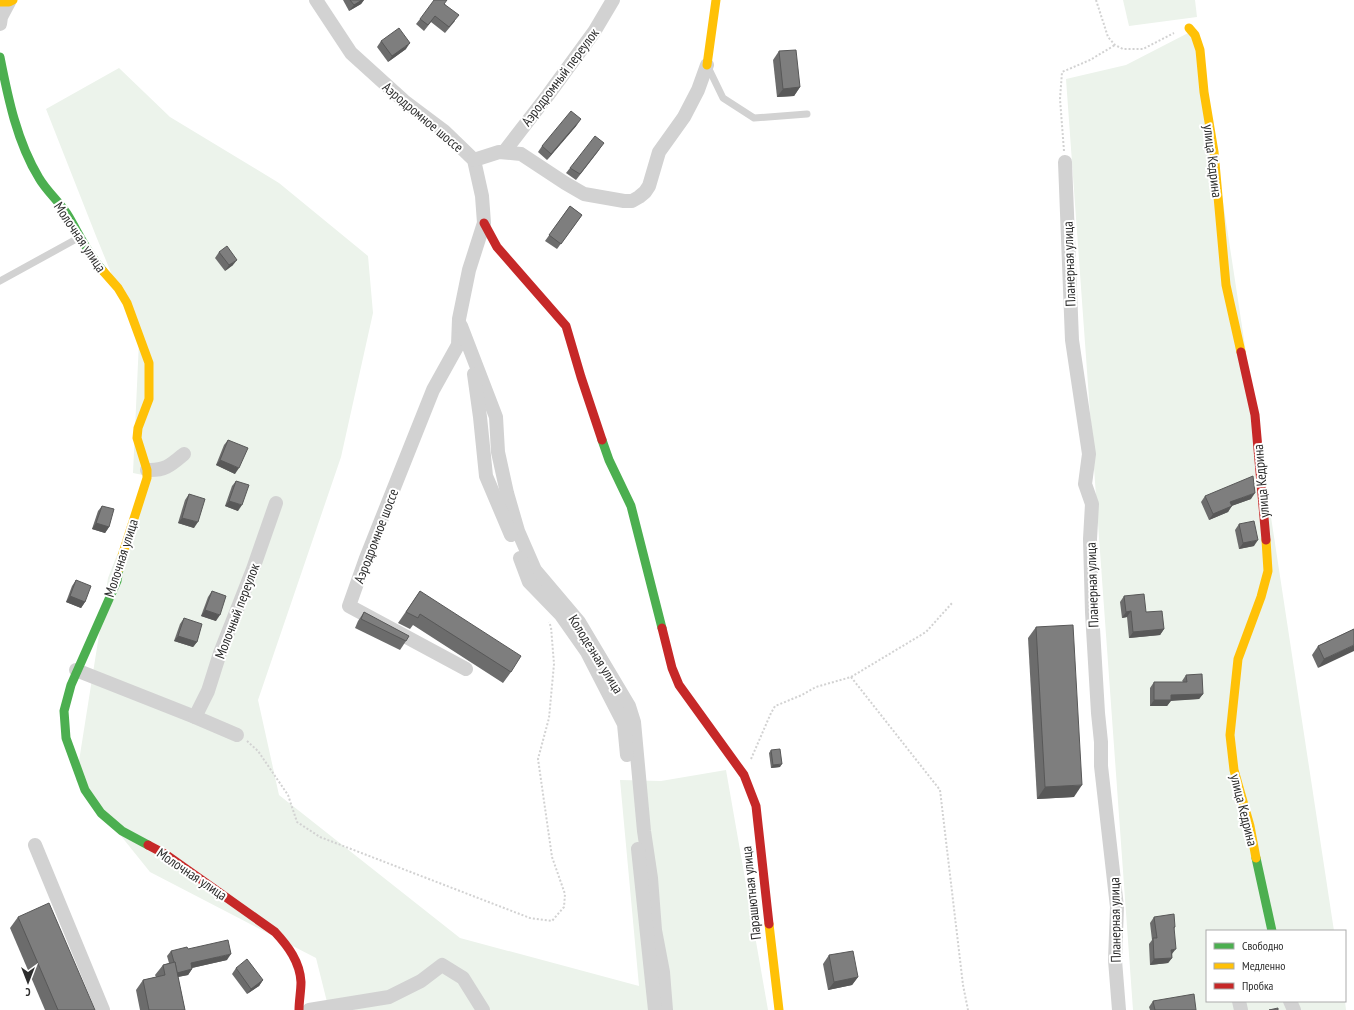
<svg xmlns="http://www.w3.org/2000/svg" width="1354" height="1010" viewBox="0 0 1354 1010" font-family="'PT Sans Narrow',sans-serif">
<rect width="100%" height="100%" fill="#fff"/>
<g fill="#ecf3eb">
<polygon points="1123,0 1195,0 1197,17 1129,26"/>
<polygon points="1190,32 1201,57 1334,931 1207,931 1207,1001 1345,1001 1346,1010 1133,1010 1066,79 1126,65"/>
<polygon points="119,68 170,117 279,183 368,256 373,313 341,457 258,700 279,795 460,938 639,986 620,780 661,781 726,770 768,1010 329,1010 316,958 150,872 76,780 108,578 148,476 133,473 139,341 96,236 46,109"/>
</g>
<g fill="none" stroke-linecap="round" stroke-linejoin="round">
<g stroke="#d2d2d2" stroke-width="2" stroke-dasharray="2 2" stroke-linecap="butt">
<polyline points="1096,0 1108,37 1115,45 1123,49 1143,49 1174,33"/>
<polyline points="1064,151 1060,99 1062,72 1090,60 1115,45"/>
<polyline points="851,677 940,790 963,985 968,1010"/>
<polyline points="247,741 258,751 288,795 297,822 320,837 530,918 552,921 564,907 565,894 552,857 538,759 549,718 554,664 551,627 549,622"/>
<polyline points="751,759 771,713 775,706 802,695 816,687 851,677 926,632 953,602"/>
</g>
<g stroke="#d2d2d2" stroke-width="7">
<polyline points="708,67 723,98 754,118 807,114"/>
<polyline points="0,281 80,237"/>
</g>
<g stroke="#d2d2d2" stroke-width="14">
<polyline points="316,0 351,53 404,101 444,131 474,160 482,196 484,223 469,270 459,319 458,345 433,390 366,558 349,606 466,669"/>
<polyline points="0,24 1,17 9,2"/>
<polyline points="504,152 548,95 594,32 613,0"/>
<polyline points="474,160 499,152 521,154 565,183 584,194 624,201 632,201 639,197 645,192 649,186 659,152 684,117 698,90 707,65"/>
<polyline points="1065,162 1072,340 1089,454 1085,484 1092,504 1090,539 1092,612 1098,713 1101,742 1101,766 1117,907 1115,960 1119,1010"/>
<polyline points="461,326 496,417 498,452 507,493 518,531 535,570 579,622 629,706 634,722 644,831 651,878 655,930 663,972 666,1010"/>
<polyline points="474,374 480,417 486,476 511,535"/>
<path d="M147,470C165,471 171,465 184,454"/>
<polyline points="520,558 529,582 561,615 587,652 624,724 627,755"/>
<polyline points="76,670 195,717 237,735"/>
<polyline points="195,717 208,691 220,653 253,569 276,503"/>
<polyline points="35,845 103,1010"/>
<polyline points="638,849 655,1010"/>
<polyline points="1239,1001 1241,1010"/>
<polyline points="1290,1001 1294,1010"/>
<polyline points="309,1010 389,997 421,981 442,965 463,978 483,1010"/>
</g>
<g stroke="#4caf50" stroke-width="9">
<path d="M0,57C8,98 17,142 39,178C47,192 61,203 69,217C80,236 88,254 103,271"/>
<polyline points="602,440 609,460 631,506 662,628"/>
<polyline points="119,569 117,581 71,685 64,711 66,738 85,790 101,813 122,831 148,845"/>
<polyline points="1256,858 1272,931"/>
</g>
<g stroke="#ffc107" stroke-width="9">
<polyline points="0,2 9,2 13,0"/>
<polyline points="1189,28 1195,35 1200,50 1204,92 1214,152 1226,285 1241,352"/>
<polyline points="707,65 716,0"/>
<polyline points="103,271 118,288 127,303 149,363 149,399 138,428 137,438 147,470 147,478 122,556 119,569"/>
<polyline points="1256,858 1250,826 1234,770 1230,735 1238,659 1261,597 1268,571 1266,540"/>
<polyline points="769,924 779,1010"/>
</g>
<g stroke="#c62828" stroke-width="9">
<polyline points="484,223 497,247 566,326 581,377 602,440"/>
<polyline points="1241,352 1255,415 1266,540"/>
<polyline points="662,628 672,668 679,685 744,775 756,806 769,924"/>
<path d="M148,845L165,854L275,932C288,946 300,962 301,982C301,991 299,1001 299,1010"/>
</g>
</g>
<g fill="#6c6c6c">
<polygon points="343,0 364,0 361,4 349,11"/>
<polygon points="445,4 455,21 445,33 431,22 424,31 416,24 420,19"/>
<polygon points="381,41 406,49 388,62 377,47"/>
<polygon points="779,51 800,87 794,96 777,97 773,60"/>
<polygon points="577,125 547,160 538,152 542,146"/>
<polygon points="600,149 576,180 566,173 570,168"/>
<polygon points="570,206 582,215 557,249 545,241"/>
<polygon points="219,252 233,265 225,271 215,258"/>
<polygon points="228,440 235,474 216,465 224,445"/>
<polygon points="236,481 238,511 225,506 232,486"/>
<polygon points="189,494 194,528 178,523 185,500"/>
<polygon points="1205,496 1251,499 1231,506 1228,512 1209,520 1201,502"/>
<polygon points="102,506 109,527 105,533 92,529 98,511"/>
<polygon points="1239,524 1254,546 1239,549 1235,530"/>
<polygon points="76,580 85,602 81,608 66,602 72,586"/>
<polygon points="212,591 216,621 201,616 208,597"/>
<polygon points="420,591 511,672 503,683 413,625 410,629 398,623"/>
<polygon points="1124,596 1146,612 1164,629 1160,635 1129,638 1127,617 1122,618 1120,602"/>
<polygon points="364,612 406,641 400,650 355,628 358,621"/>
<polygon points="184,618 197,642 193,647 174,641 180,624"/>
<polygon points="1036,627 1074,797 1037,799 1028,638"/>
<polygon points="1354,629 1318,668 1312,655 1318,646"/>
<polygon points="1186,675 1203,694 1199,699 1171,700 1167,706 1150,706 1150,688 1154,682 1183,682 1182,681"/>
<polygon points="771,750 780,767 771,768 769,753"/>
<polygon points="18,917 95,1010 45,1010 10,928"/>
<polygon points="1154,917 1175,927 1174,929 1172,958 1168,963 1150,965 1149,944 1152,940 1150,923"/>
<polygon points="188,949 227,960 192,968 192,969 188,975 178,977 185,1010 140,1010 136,990 143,980 156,977 155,975 163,965 169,963 167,956 171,951"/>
<polygon points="829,955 858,977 852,985 828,990 823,964"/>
<polygon points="236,968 263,980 259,986 247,994 232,974"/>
<polygon points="1153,1001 1196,1010 1150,1010 1149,1007"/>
</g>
<g fill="#585858">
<polygon points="361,0 364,0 361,4 349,11 354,5"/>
<polygon points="410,43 406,49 388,62 392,56"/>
<polygon points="800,87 794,96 777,97 783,89"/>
<polygon points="581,119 577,125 547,160 551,154"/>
<polygon points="237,260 233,265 225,271 229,265"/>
<polygon points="220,460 239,468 235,474 216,465"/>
<polygon points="1255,493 1251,499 1226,508 1230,502"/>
<polygon points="229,501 242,505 238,511 225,506"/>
<polygon points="1232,506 1228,512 1209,520 1213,514"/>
<polygon points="182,518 198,522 194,528 178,523"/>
<polygon points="96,523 109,527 105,533 92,529"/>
<polygon points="1258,540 1254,546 1239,549 1243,543"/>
<polygon points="70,596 85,602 81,608 66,602"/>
<polygon points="205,610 220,615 216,621 201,616"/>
<polygon points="1131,611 1127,617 1122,618 1126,612"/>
<polygon points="1164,629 1160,635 1129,638 1133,632"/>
<polygon points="178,636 197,642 193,647 174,641"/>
<polygon points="1354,645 1354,651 1318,668 1324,659"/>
<polygon points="1203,694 1199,699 1171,701 1167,706 1150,706 1154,700 1171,695"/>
<polygon points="782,764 780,767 771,768 773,765"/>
<polygon points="1082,785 1074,797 1037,799 1045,787"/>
<polygon points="1176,949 1171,955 1171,950"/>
<polygon points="231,954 227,960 187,969 191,963"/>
<polygon points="1172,958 1168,963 1150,965 1154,959"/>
<polygon points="192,969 188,975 172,978 176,973"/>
<polygon points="858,977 852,985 828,990 834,982"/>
<polygon points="263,980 259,986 247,994 251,989"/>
</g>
<g fill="#7e7e7e" stroke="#585858">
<polygon points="350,0 362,0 354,5"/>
<polygon points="434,0 447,0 444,4 459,15 449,27 435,16 428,25 420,19"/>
<polygon points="399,28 410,43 392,56 381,41"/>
<polygon points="796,50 800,87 783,89 779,51"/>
<polygon points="571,111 581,119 551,154 542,146"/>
<polygon points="595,136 604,143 580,174 570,168"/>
<polygon points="570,206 582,215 561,244 549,235"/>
<polygon points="227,246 237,260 229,265 219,252"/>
<polygon points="228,440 248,448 239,468 220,460"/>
<polygon points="1253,476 1255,493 1230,502 1232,506 1213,514 1205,496"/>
<polygon points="236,481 249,485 242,505 229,501"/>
<polygon points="189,494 205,499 198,522 182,518"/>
<polygon points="102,506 114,509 109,527 96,523"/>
<polygon points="1254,521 1258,540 1243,543 1239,524"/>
<polygon points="76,580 91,586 85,602 70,596"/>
<polygon points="212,591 226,596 220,615 205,610"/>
<polygon points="420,591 521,656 511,672 420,614 418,618 406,612"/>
<polygon points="1144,594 1146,612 1162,611 1164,629 1133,632 1131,611 1126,612 1124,596"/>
<polygon points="364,612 409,636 406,641 361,619"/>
<polygon points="184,618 202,624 197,642 178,636"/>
<polygon points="1073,625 1082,785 1045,787 1036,627"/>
<polygon points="1354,629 1354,645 1324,659 1318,646"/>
<polygon points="1202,674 1203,694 1171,695 1171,700 1154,700 1154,682 1187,682 1186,675"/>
<polygon points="780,749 782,764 773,765 771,750"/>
<polygon points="49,903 95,1010 58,1010 18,917"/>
<polygon points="1174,914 1175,927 1174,927 1176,949 1171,950 1172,958 1154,959 1153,938 1157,938 1154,917"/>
<polygon points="228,940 231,954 191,963 192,969 177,973 175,962 174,962 171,951 187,947 188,949"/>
<polygon points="853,951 858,977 834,982 829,955"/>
<polygon points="247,959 263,980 251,989 236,968"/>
<polygon points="175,962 185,1010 149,1010 143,980 165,975 163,965"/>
<polygon points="1194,994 1196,1010 1155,1010 1153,1001"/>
<polygon points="1278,1008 1278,1010 1269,1010"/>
</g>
<g text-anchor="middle" stroke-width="4" stroke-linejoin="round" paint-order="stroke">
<g font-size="14" fill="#2d2d2d" stroke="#fff">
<text transform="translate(560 77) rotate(-53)" y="5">Аэродромный переулок</text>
<text transform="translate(423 117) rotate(40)" y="5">Аэродромное шоссе</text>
<text transform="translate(1213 161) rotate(83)" y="5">улица Кедрина</text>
<text transform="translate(80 237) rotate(56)" y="5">Молочная улица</text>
<text transform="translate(1069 264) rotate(-92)" y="5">Планерная улица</text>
<text transform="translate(1261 481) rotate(-95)" y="5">улица Кедрина</text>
<text transform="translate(376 536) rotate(-69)" y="5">Аэродромное шоссе</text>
<text transform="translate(121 558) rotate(-72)" y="5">Молочная улица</text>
<text transform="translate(1092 585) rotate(-92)" y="5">Планерная улица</text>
<text transform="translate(237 611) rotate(-69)" y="5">Молочный переулок</text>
<text transform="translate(596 654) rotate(58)" y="5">Колодезная улица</text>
<text transform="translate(1244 810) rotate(76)" y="5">улица Кедрина</text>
<text transform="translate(192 874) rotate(34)" y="5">Молочная улица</text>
<text transform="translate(751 893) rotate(-96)" y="5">Парашютная улица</text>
<text transform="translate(1115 920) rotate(-91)" y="5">Планерная улица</text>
</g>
</g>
<rect x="1206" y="930" width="140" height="72" fill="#ffffff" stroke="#ababab"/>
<rect x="1214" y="943" width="20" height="6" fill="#4caf50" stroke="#ababab"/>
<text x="1242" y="950" font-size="12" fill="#2d2d2d">Свободно</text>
<rect x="1214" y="963" width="20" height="6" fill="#ffc107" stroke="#ababab"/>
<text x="1242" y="970" font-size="12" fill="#2d2d2d">Медленно</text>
<rect x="1214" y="983" width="20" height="6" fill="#c62828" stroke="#ababab"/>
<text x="1242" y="990" font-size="12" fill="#2d2d2d">Пробка</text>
<g transform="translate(28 982) rotate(180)" stroke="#ffffff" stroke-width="3" paint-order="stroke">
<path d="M0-3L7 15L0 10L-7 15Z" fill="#2d2d2d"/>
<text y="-6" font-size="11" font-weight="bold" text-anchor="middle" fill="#2d2d2d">С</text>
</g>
</svg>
